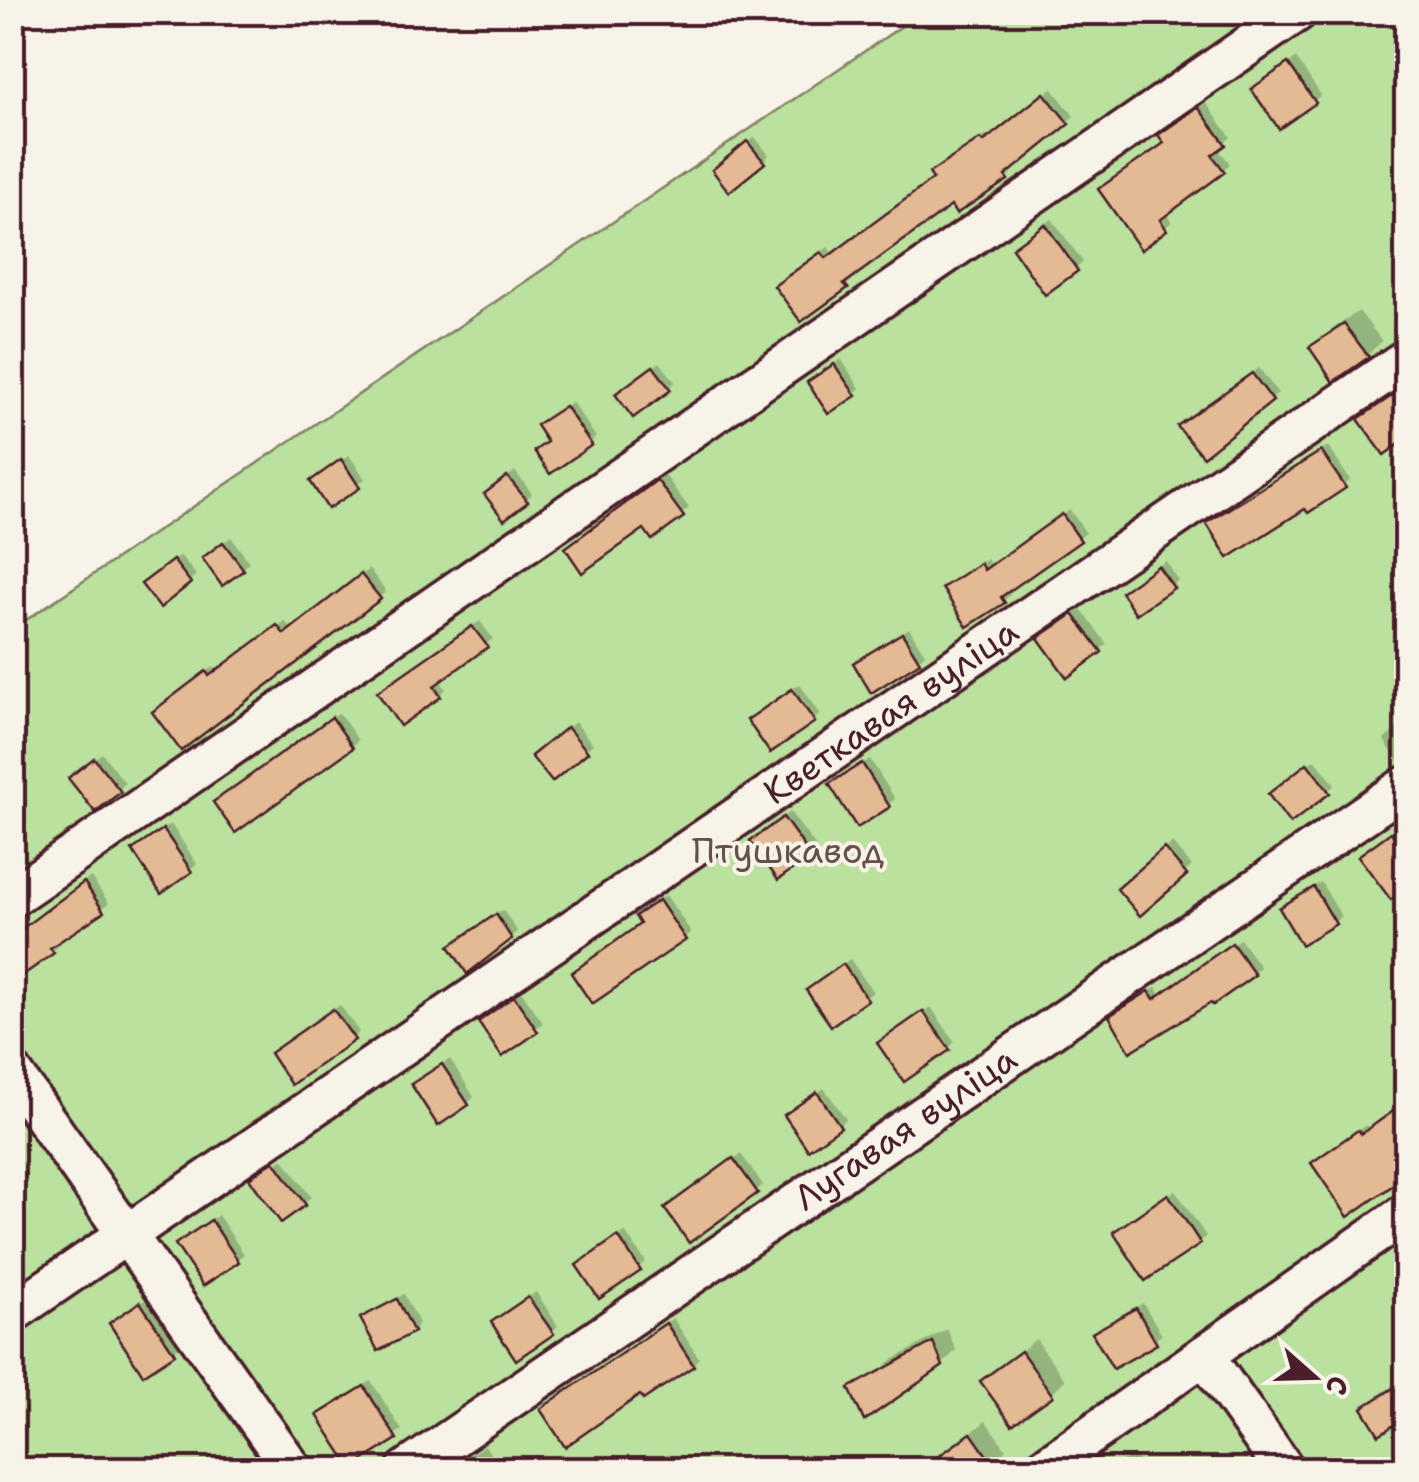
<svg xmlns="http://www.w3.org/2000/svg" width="1419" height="1482" viewBox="0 0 1419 1482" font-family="'Shantell Sans',sans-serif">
<rect width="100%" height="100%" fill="#f7f3e8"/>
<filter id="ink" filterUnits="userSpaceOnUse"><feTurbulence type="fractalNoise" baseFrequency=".01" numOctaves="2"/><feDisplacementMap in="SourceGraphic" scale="20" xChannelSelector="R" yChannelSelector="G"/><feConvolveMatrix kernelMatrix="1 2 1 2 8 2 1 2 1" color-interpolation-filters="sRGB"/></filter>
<g filter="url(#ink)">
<polygon fill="#bae19d" stroke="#828064" stroke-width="2.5" points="921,13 1406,13 1406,1469 13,1470 13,629"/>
<g fill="#0003">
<polygon points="1296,58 1321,95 1314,101 1260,83"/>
<polygon points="1052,88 1074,116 1010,168 1013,172 1006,178 951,202 850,277 852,280 846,286 784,280 828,247 833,254 936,178 939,167 988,134 990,138"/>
<polygon points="1206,103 1231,137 1218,148 1230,164 1166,213 1172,222 1141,246 1167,129"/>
<polygon points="755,137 769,155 763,162 721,164"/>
<polygon points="1052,219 1083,262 1076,269 1021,242"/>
<polygon points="1359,311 1382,341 1367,355 1312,347 1327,333"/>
<polygon points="841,359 860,388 854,394 816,376"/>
<polygon points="660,362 675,382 669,388 625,388"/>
<polygon points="1259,368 1278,393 1272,399 1187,420"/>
<polygon points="1404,388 1406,392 1406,436 1384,452 1368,413"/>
<polygon points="572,402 596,437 590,443 550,441 546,419"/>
<polygon points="1328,446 1350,480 1344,486 1216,517"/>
<polygon points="349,455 365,479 329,505 319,475"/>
<polygon points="515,471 532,494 526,500 494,488"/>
<polygon points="665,475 689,508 652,537 628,503"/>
<polygon points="1070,510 1086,533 1007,590 1010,595 1003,601 945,588 987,559 991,566"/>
<polygon points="231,537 249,562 243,569 211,552"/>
<polygon points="180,555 196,575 189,582 151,578"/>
<polygon points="1166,561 1178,580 1172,586 1130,586"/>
<polygon points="369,569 386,591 380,597 162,706 213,667 217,671 285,621 291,629"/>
<polygon points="1081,609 1107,644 1100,650 1048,632"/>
<polygon points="480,621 493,639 439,679 446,689 440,695 386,686"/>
<polygon points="909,628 925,654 918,660 856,664"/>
<polygon points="800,684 820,714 814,720 757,713"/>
<polygon points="339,713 358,740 352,747 223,796"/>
<polygon points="1406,719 1406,762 1399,763 1384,740"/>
<polygon points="575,722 593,744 552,778 541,750"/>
<polygon points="102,753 125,783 119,790 78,772"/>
<polygon points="870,759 895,799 888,805 839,778"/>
<polygon points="1315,759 1335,785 1291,820 1277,788"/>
<polygon points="790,812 816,847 809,854 759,835"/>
<polygon points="171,824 197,864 161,890 141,844"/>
<polygon points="1398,827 1406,838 1406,884 1391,896 1368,850"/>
<polygon points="1172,843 1192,866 1140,912 1126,883"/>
<polygon points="91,877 109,903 56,941 59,945 52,952 21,974 50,907"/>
<polygon points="1321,882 1341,916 1335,922 1282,908"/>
<polygon points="666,895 691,932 684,938 643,923 644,910"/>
<polygon points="503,910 517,931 511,937 458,940"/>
<polygon points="1240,939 1260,967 1253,973 1119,1010 1156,987 1161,995"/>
<polygon points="850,959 873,992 832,1022 815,984"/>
<polygon points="522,992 543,1023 502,1053 487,1016"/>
<polygon points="340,1005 359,1032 353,1038 279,1047"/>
<polygon points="931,1007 955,1042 948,1048 887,1037"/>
<polygon points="450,1059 474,1097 467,1103 421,1078"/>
<polygon points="824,1088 846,1119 839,1125 794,1109"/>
<polygon points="1406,1103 1406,1148 1389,1160 1320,1157 1366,1125 1368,1129"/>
<polygon points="741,1154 763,1185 756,1191 674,1202"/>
<polygon points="283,1158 311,1197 304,1203 256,1177"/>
<polygon points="1175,1190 1206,1236 1200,1242 1116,1232"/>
<polygon points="218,1215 244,1254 204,1283 178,1244"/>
<polygon points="625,1232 646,1262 599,1296 585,1259"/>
<polygon points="536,1292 558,1326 552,1332 501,1316"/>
<polygon points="404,1294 419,1323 413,1330 363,1319"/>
<polygon points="148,1298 180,1346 173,1352 118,1317"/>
<polygon points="1143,1303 1162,1335 1114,1366 1096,1334"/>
<polygon points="673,1318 699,1358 693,1364 641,1392 543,1409"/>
<polygon points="947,1329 956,1350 942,1365 875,1376 889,1362"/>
<polygon points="1036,1339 1065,1380 1051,1394 983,1381"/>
<polygon points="1406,1377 1406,1414 1380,1432 1365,1408 1380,1394"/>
<polygon points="371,1381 402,1430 351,1465 327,1409"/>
<polygon points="986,1421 1006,1449 992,1463 936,1460"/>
<polygon points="485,1445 500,1470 447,1470"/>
<polygon points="1134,1454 1143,1470 1108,1470"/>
<polygon points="175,1460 182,1470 161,1470"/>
<polygon points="897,1462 902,1470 886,1470"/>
</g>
<g fill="#e4ba94" stroke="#4a1f2b" stroke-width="2.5">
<polygon points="1288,63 1316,103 1279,129 1251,89"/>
<polygon points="1044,93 1069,124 1005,176 1008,180 956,214 951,206 844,284 848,288 801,322 774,286 821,252 826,258 933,179 929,173 980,139 983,142"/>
<polygon points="1198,107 1226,145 1212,155 1225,172 1160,220 1167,230 1141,250 1098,189 1164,143 1158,135"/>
<polygon points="747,141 765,163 729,192 712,170"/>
<polygon points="1045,224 1078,271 1045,295 1012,248"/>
<polygon points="1344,324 1369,357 1333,382 1309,347"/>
<polygon points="834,364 856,396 828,414 807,382"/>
<polygon points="653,366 671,390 633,418 615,394"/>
<polygon points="1252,373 1273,401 1203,457 1177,426"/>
<polygon points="1396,393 1406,407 1406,439 1384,455 1358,419"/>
<polygon points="565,406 592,445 550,474 534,451 547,442 536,425"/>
<polygon points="1321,451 1346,488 1308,513 1305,509 1228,558 1206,523"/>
<polygon points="341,459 360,488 328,509 310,481"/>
<polygon points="507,476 528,502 504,520 484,494"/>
<polygon points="657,480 684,517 652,540 644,529 582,573 565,548"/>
<polygon points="1062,514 1081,541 1001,597 1005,603 967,627 942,588 980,563 984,570"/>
<polygon points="223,542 244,570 222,586 202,558"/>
<polygon points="173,560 191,583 160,608 141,584"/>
<polygon points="1158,566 1174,588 1136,614 1121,592"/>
<polygon points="361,574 381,599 181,751 152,712 206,671 209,676 277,625 284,634"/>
<polygon points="1073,614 1102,652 1067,678 1038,638"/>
<polygon points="472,626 488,647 434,686 441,697 400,726 377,692"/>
<polygon points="902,633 920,662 871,693 853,663"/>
<polygon points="792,689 815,722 770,753 747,720"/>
<polygon points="332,717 353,748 235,833 213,802"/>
<polygon points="567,727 588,752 552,782 531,756"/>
<polygon points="94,758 121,792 95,812 68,778"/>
<polygon points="862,763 890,807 857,828 829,784"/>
<polygon points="1307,763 1330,793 1290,824 1268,794"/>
<polygon points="783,817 811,856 778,880 750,841"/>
<polygon points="163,829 192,872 161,894 132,850"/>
<polygon points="1391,832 1406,853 1406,888 1391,900 1358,856"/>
<polygon points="1164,848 1187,875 1140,916 1117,889"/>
<polygon points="84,882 104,912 50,948 54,953 12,983 12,936"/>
<polygon points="1314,887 1336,924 1301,945 1279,908"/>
<polygon points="659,900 686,940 592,1004 571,973 640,924 635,916"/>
<polygon points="496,914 512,939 467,974 449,946"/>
<polygon points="1232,943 1255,975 1213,1005 1211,1003 1130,1052 1109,1016 1149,991 1154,999"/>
<polygon points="843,964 868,1000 831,1026 806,990"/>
<polygon points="514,996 538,1032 502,1057 478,1022"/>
<polygon points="333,1009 355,1040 291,1085 270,1053"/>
<polygon points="923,1011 950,1050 904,1082 877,1043"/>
<polygon points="442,1064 469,1105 438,1126 411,1084"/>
<polygon points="817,1092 841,1127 808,1150 784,1115"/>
<polygon points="1406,1102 1406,1176 1348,1217 1311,1163 1358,1130 1361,1134"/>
<polygon points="733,1158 758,1193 689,1243 664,1208"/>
<polygon points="274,1161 306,1205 281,1223 249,1178"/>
<polygon points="1168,1194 1201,1244 1145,1281 1113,1232"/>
<polygon points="211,1220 239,1262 203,1286 175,1244"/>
<polygon points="618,1236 641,1271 599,1299 576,1265"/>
<polygon points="528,1297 554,1334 516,1360 491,1322"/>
<polygon points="397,1299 414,1332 378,1351 360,1318"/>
<polygon points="140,1302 175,1354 143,1375 109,1323"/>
<polygon points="1136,1308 1157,1344 1113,1369 1092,1333"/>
<polygon points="666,1323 694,1366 643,1400 640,1395 565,1447 540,1409"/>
<polygon points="933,1342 943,1366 864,1421 849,1388"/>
<polygon points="1021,1351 1053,1396 1012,1425 980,1381"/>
<polygon points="1406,1380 1406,1417 1379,1435 1362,1408"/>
<polygon points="364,1386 397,1439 351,1468 317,1415"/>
<polygon points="971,1433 997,1470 919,1470"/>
</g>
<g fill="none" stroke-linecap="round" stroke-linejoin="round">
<g stroke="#4a1f2b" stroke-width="45">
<g id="minor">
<polyline points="12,897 1297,12"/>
<polyline points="12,1072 293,1470"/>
<path id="s1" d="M12,1313L1406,359"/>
<polyline points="1204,1355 1285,1470"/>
<path id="s2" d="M406,1470L1406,786"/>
<polyline points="1041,1470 1406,1213"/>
</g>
</g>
<use href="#minor" stroke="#f7f3e8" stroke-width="38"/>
</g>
</g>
<g text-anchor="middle" stroke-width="8" stroke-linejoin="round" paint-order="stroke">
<g font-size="35" fill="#4a1f2b" stroke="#f7f3e8">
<text dy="12" stroke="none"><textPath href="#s1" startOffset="1065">Кветкавая вуліца</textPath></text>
<text dy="12" stroke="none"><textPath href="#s2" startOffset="605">Лугавая вуліца</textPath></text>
</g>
<g font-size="35" fill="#665048" stroke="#f7f3e8">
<text x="788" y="863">Птушкавод</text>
</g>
</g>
<rect width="1419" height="1482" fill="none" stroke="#f7f3e8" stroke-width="50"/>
<rect x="25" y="25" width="1369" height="1432" fill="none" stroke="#4a1f2b" stroke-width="4" filter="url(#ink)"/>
<g transform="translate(1314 1377) rotate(110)" stroke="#f7f3e8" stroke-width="8" paint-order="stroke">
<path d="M0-8L18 38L0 25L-18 38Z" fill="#4a1f2b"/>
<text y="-15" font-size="28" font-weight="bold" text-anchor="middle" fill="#4a1f2b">С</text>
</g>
</svg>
